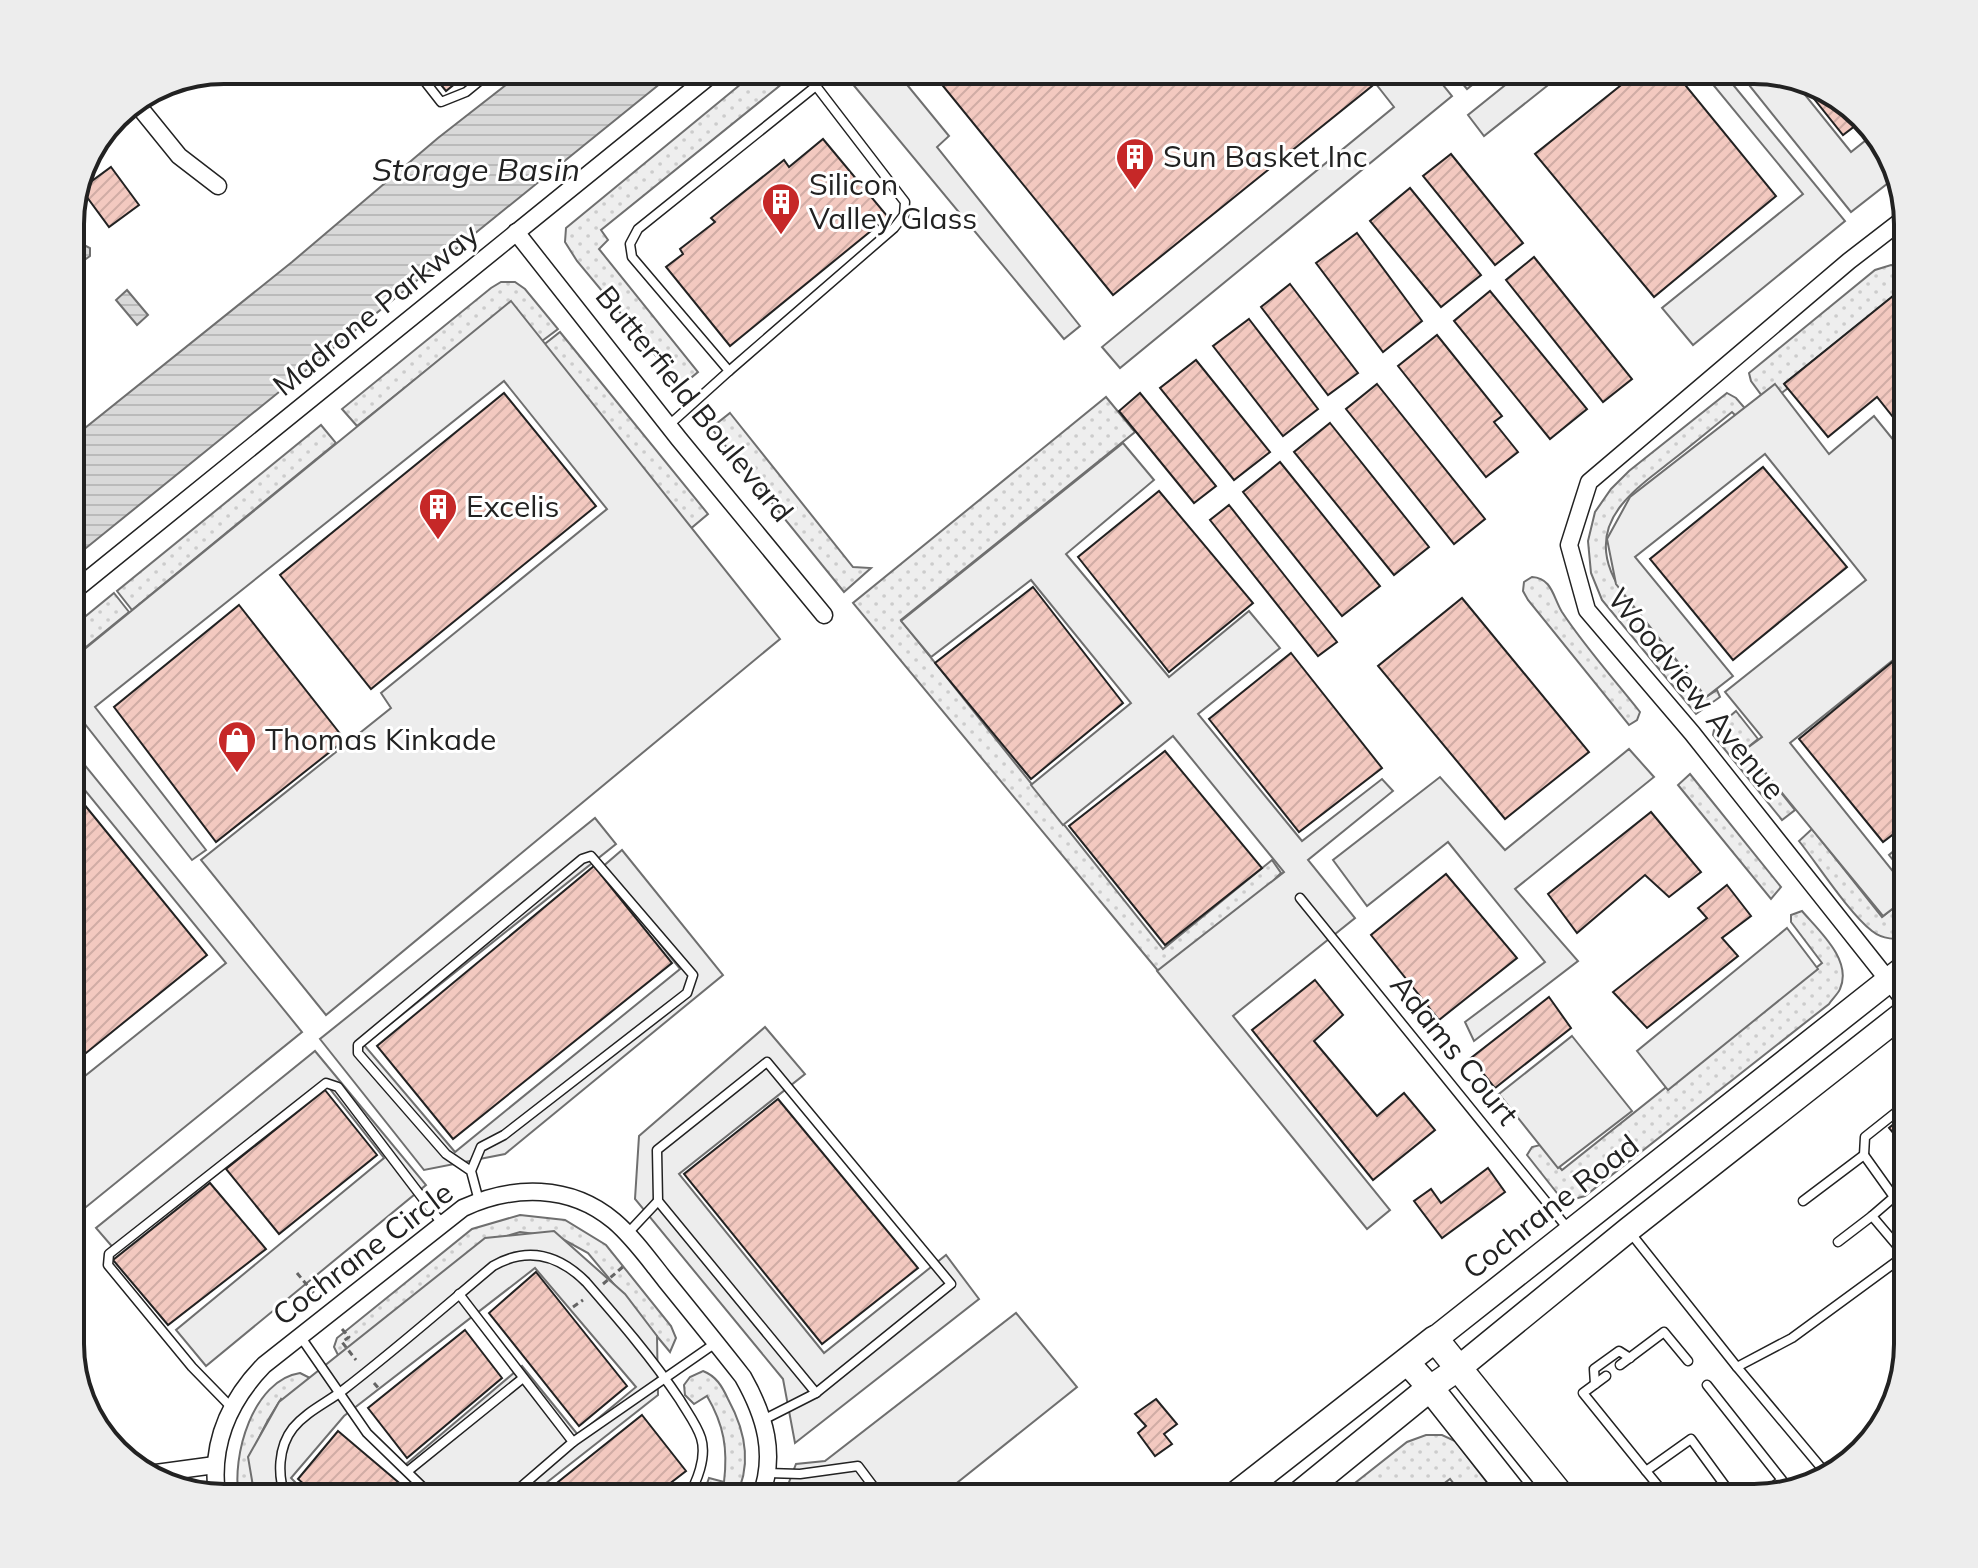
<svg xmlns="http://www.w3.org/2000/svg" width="1978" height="1568" viewBox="0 0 1978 1568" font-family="Mulish,sans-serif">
<defs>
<pattern id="green-dots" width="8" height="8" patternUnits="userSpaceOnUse" patternTransform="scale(2)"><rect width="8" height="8" fill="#eee"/><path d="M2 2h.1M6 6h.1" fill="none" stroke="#ccc" stroke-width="1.8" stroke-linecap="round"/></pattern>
<pattern id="water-rules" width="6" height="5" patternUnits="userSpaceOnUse" patternTransform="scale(2)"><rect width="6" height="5" fill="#d9d9d9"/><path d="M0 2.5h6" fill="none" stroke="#bababa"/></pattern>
<pattern id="building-hatch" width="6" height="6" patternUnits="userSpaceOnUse" patternTransform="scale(2)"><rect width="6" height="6" fill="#f3c9c0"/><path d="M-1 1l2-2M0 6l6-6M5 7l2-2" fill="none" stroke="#d0aca5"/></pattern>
</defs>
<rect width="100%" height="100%" fill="#fff"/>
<g fill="url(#green-dots)" stroke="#6f6f6f" stroke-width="2">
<polygon points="758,70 781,70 788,79 601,230 608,240 599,249 698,372 681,386 577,261 565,242 566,228"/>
<polygon points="1891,265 1908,270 1908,312 1894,296 1785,383 1788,388 1768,404 1751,381 1749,373 1875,270"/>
<polygon points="501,282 515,282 525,289 558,329 526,353 463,341 357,426 342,409 491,288"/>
<polygon points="560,332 708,514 689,530 541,347"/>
<path d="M1727,393L1736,398L1749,413L1741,421L1732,412C1711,429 1691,446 1670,462C1654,475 1637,486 1624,502C1581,551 1623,597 1656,635C1672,656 1689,676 1706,697L1717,690L1720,697L1696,714L1602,600L1591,573L1588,541L1595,512L1611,489L1629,471Z"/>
<polygon points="1106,397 1135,432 901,620 1163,949 1272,860 1281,873 1264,890 1164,978 853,603"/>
<polygon points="730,413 853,567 871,568 844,592 711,428"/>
<polygon points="321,425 336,443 132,610 117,591"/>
<path d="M1532,577C1552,578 1553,597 1562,612C1585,647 1614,679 1640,712L1637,720L1629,725L1528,600L1523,591L1524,582Z"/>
<polygon points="114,593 129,612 70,660 70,629"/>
<polygon points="1736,711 1758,739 1746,749 1795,810 1782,820 1713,735 1714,730"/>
<polygon points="1690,774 1781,887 1771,899 1678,785"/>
<path d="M1812,829L1882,917L1908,896V936C1897,941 1882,939 1872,931C1849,913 1818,865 1799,841Z"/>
<path d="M1802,911C1818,930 1853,960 1840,989C1838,994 1832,999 1829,1004L1585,1196L1571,1200L1557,1193L1527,1155L1532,1147L1540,1145L1562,1170L1822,963L1791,922V915Z"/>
<polygon points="520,1215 565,1220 606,1245 671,1326 676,1338 670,1352 588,1253 559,1237 520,1232 480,1244 339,1357 334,1347 337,1338 472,1229"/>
<path d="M703,1371C716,1376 722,1386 728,1399C745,1430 753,1464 735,1498H702L709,1478L724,1482C728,1449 724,1425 707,1396L694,1404L685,1395L684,1385L690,1377Z"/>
<path d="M300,1373L310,1378L294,1413L281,1399C258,1436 246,1454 255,1498H239C231,1456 253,1380 300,1373Z"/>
<polygon points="1426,1435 1442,1435 1455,1441 1499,1498 1465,1498 1450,1479 1425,1498 1336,1498 1407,1442"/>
</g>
<g fill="#ededed" stroke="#6f6f6f" stroke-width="2">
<polygon points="841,70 895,70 949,136 937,147 1080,326 1064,339"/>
<polygon points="1365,70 1431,70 1452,96 1120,368 1102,347 1394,107"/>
<polygon points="1451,70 1491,70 1467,89"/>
<polygon points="1524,70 1567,70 1484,136 1468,115"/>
<polygon points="1701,70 1721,70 1845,221 1693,345 1662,308 1803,194"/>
<polygon points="1737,70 1754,70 1798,86 1851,152 1875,133 1892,156 1897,176 1851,212"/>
<polygon points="511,301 780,639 326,1015 201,860 391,708 381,693 607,509 504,381 95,707 206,850 192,860 70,705 70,661"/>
<polygon points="1775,384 1829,454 1874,416 1908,458 1908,648 1790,743 1908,890 1908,897 1883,916 1746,749 1762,737 1725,692 1866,580 1765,454 1635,557 1733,676 1706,697 1616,584 1607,539 1630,497"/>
<polygon points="1123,443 1154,480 1066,554 1169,677 1249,611 1280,648 1198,714 1302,841 1382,779 1393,791 1308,860 1355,918 1233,1016 1390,1210 1367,1229 1157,971 1284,872 1173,736 1063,825 1031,785 1131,703 1031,580 931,657 901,621"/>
<polygon points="70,747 302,1032 70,1220 70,1088 226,963 70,772"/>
<polygon points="1629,749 1654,777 1515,889 1578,961 1474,1041 1465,1022 1545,962 1448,842 1367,906 1333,860 1440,777 1505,850"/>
<polygon points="595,818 616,844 364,1045 455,1152 680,969 600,869 622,850 723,975 505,1154 424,1170 320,1039"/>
<polygon points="1908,839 1908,879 1889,855"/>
<polygon points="1787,928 1818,969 1668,1090 1637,1051"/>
<polygon points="765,1027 805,1074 679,1174 824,1353 946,1255 979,1299 795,1443 783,1379 635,1199 639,1136"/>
<polygon points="1572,1036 1632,1111 1558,1168 1499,1094"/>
<polygon points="315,1051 426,1185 206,1366 176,1330 384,1158 326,1084 116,1251 96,1228"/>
<polygon points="554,1231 625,1294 657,1336 658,1395 527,1498 430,1498 399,1470 522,1366 578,1435 636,1387 535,1268 344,1416 291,1478 311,1498 255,1498 248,1457 279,1402 485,1238"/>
<polygon points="1016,1313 1077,1387 938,1498 783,1498 796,1464 825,1461"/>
</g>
<g fill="url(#water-rules)" stroke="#6f6f6f" stroke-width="2">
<polygon points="525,70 677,70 70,561 70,440 292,262 438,138"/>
<polygon points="82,244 90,248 90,256 72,269 70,252"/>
<polygon points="127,290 148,315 137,325 116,300"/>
</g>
<g fill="url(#building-hatch)" stroke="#222" stroke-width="2">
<polygon points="429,70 472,70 446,91"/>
<polygon points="930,70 1359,70 1372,86 1113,295"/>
<polygon points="1640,70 1673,70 1776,196 1654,297 1535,154"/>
<polygon points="1807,90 1855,108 1864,119 1843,135"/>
<polygon points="823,139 888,217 730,346 666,267 683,254 680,249 715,222 711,218 784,160 789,167"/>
<polygon points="1451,154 1523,243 1495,265 1423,176"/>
<polygon points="111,167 139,205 109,227 81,189"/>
<polygon points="1410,188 1481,275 1441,307 1370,221"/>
<polygon points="1357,233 1422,321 1383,352 1316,263"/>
<polygon points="1534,257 1632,379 1603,402 1506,280"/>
<polygon points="1290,284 1358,373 1328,395 1261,307"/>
<polygon points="1490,291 1587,409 1550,439 1454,321"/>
<polygon points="1893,296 1908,314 1908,436 1877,397 1828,437 1784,384"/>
<polygon points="1249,319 1318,409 1283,436 1213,346"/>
<polygon points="1437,335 1502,416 1494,422 1518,452 1486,477 1398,366"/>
<polygon points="1196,360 1270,452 1234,480 1160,388"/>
<polygon points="1377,384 1485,519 1454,544 1346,409"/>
<polygon points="504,393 596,506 371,689 280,575"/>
<polygon points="1140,393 1216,486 1194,503 1119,411"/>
<polygon points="1330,423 1429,547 1394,575 1294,452"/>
<polygon points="1280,462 1380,586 1342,616 1243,492"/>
<polygon points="1763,467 1847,567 1733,660 1650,559"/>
<polygon points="1159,491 1253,603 1169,672 1078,557"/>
<polygon points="1229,505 1337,642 1318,656 1210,520"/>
<polygon points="1033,587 1123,703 1031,779 935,663"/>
<polygon points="1462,598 1589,752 1505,819 1378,666"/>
<polygon points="239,605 345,740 216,842 114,707"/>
<polygon points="1908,649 1908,823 1883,842 1799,739"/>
<polygon points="1291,653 1382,768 1299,832 1209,719"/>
<polygon points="1165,751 1262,868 1165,945 1069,826"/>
<polygon points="70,787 207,955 70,1066"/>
<polygon points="1651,812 1701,872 1669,897 1645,875 1577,933 1548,894"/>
<polygon points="594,866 672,963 453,1139 377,1046"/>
<polygon points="1446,874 1517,958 1439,1020 1371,935"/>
<polygon points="1727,885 1751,916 1722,938 1738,956 1647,1028 1613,992 1707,918 1698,908"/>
<polygon points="1315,980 1343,1015 1314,1041 1377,1116 1404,1093 1435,1130 1373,1180 1252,1030"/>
<polygon points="1549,997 1571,1028 1495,1088 1471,1058"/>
<polygon points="325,1090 377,1155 279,1234 226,1169"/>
<polygon points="778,1099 918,1268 822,1344 684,1174"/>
<polygon points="1908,1112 1908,1151 1889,1128"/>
<polygon points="1488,1168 1505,1192 1442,1238 1414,1201 1431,1189 1441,1203"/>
<polygon points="210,1183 266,1249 168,1325 113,1260"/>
<polygon points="536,1272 627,1386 579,1426 489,1313"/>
<polygon points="465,1330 502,1378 407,1458 368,1408"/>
<polygon points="1156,1399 1177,1424 1164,1434 1172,1444 1155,1456 1138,1433 1146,1426 1135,1414"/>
<polygon points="642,1415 686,1471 651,1498 538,1498"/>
<polygon points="338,1431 417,1498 320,1498 298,1479"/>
<polygon points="1453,1484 1464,1498 1429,1498 1437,1491 1440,1494"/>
</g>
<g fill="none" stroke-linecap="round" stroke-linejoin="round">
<g stroke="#222" stroke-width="11">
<g id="service">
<polyline points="416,70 441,102 466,92 493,70"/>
<polyline points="729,371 894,228 904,215 905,202 816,86"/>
<polyline points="669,425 729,371 632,257 630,244 638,229 816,86 803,70"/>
<polyline points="1300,898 1569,1230"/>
<polygon points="767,1062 951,1284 816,1393 658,1201 657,1150"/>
<polyline points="1864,1155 1865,1137 1904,1106 1908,1105"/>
<polyline points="471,1171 446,1154 358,1053 358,1045 582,859 591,856 693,975 687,993 504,1135 481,1147 471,1171 479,1201"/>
<polyline points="1894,1197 1908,1205"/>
<polyline points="1803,1201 1864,1155 1894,1197 1872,1216 1905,1255"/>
<polyline points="1629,1231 1737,1367 1792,1338 1908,1253"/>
<polyline points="628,1233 658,1201"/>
<polyline points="1838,1242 1872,1216"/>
<polyline points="459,1294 573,1442"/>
<polyline points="300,1336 367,1433 434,1498"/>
<polyline points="1620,1365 1664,1332 1688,1361"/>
<polyline points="1737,1367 1829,1477"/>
<polyline points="1606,1376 1583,1393 1646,1471"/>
<polyline points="1595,1384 1594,1369 1619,1351 1630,1358"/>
<polyline points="1707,1385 1782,1480 1761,1496"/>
<polyline points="231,1407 192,1367 108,1265 109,1254 326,1083 338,1087 443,1225"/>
<polyline points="763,1420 816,1393"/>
<polyline points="408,1471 523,1378"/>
<polyline points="768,1473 800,1474 858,1466 882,1498"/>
<path d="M286,1498C277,1476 278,1447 293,1428C306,1412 326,1403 342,1391C394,1351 443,1308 493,1266C528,1246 559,1255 586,1282C619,1320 652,1358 680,1400C687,1412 697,1425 701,1438C707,1457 697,1482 687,1498"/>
<polyline points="508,1498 573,1442 717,1342"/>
<polyline points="1668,1498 1646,1471 1691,1439 1734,1498"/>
</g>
</g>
<g stroke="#222" stroke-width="19">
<g id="minor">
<polyline points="136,103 179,156 218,186"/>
<polyline points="1906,217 1849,261 1589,482 1569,545 1587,610 1692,733 1908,1005"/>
<polyline points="1897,225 1908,238"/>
<polyline points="516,232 679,439 824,615"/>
<polyline points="70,594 717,70"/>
<polyline points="156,1473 215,1465"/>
<path d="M217,1496C210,1445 229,1401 264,1365L463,1208C513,1185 570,1184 614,1221C634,1238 650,1261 666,1281C692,1313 718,1345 743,1377C765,1416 777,1455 760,1498"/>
</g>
</g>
<g stroke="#222" stroke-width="27">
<g id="secondary">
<polyline points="1435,1339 1908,965"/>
<polyline points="1406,1361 1430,1388 1459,1368 1628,1230 1908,1010"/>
</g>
</g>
<g stroke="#222" stroke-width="29">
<g id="primary">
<polyline points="1232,1498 1435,1339 1563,1498"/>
<polyline points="1295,1498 1430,1388 1517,1498"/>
</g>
</g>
<g stroke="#646464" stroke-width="3" stroke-dasharray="6 4" stroke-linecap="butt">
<polyline points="297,1273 317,1297"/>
<polyline points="603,1284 625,1265"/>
<polyline points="573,1307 583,1300"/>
<polyline points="342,1329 349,1337 342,1342 356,1360"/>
<polyline points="374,1383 380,1390"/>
<polyline points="710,1483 738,1494"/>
<polyline points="846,1498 854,1497"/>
</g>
<use href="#service" stroke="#fff" stroke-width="8"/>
<use href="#minor" stroke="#fff" stroke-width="16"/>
<use href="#secondary" stroke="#fff" stroke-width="24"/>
<use href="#primary" stroke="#fff" stroke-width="26"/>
</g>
<defs>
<g id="building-pin" transform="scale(2)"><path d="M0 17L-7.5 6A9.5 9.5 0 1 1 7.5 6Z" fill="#c62828" stroke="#fff"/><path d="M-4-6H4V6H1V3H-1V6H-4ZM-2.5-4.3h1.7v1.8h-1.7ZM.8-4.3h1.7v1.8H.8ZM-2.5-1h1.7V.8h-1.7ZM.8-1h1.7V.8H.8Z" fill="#fff"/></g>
<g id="shop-pin" transform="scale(2)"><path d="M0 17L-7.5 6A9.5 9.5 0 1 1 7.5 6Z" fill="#c62828" stroke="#fff"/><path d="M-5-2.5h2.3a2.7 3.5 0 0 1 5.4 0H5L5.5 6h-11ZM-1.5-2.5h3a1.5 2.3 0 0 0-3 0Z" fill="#fff"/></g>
</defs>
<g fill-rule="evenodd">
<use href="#building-pin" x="1135" y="157"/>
<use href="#building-pin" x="781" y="202"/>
<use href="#building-pin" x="438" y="507"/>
<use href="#shop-pin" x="237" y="740"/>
</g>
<g text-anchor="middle" stroke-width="6" stroke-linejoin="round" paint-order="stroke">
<g font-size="30" fill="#222" stroke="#fff" text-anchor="start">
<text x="1163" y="167">Sun Basket Inc</text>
<text x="809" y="195">Silicon<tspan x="809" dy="34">Valley Glass</tspan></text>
<text x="466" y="517">Excelis</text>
<text x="265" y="750">Thomas Kinkade</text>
</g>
<g font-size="30" fill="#222" stroke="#fff">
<text transform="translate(376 310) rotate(-39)" y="10">Madrone Parkway</text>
<text transform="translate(694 404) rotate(51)" y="10">Butterfield Boulevard</text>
<text transform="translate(1696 694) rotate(51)" y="10">Woodview Avenue</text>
<text transform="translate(1454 1050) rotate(51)" y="10">Adams Court</text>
<text transform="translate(1551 1207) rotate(-38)" y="10">Cochrane Road</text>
<text transform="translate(363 1254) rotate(-37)" y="10">Cochrane Circle</text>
</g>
<g font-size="32" font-style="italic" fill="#222" stroke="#fff">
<text x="476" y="181">Storage Basin</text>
</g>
</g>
<path d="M0 0H1978V1568H0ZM224 84H1754A140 140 0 0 1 1894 224V1344A140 140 0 0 1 1754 1484H224A140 140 0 0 1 84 1344V224A140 140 0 0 1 224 84Z" fill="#ededed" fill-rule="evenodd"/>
<path fill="none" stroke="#222" stroke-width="4" d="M224 84H1754A140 140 0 0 1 1894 224V1344A140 140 0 0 1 1754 1484H224A140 140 0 0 1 84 1344V224A140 140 0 0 1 224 84Z"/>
</svg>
